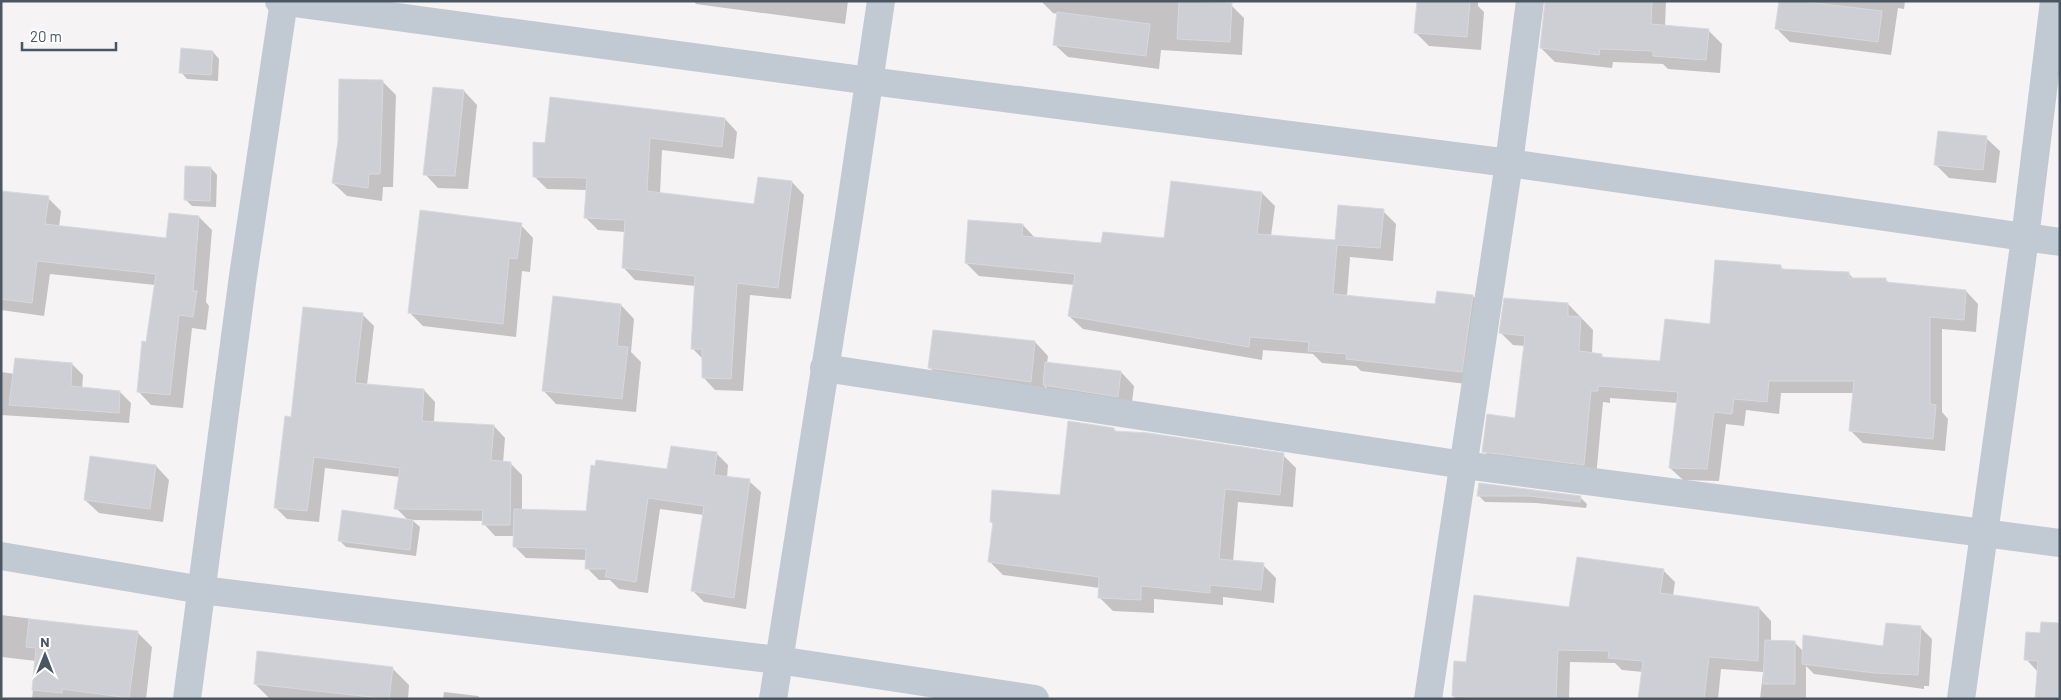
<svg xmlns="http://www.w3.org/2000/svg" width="2061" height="700" viewBox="0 0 2061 700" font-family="Barlow,sans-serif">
<rect width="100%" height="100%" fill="#f5f3f3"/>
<g fill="#0003">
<polygon points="694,1 848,1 845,24 696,4"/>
<polygon points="1041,1 1190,1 1231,5 1244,18 1242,55 1161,50 1159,69 1068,57 1054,44 1058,14 1053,13"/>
<polygon points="1418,1 1478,1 1478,6 1484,12 1481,50 1429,46 1415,32"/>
<polygon points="1547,1 1666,1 1665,26 1708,30 1722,44 1720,73 1668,69 1663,64 1613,62 1612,68 1555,62 1541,48"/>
<polygon points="1779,1 1905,1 1904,9 1898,8 1891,55 1790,42 1777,29"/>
<polygon points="213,52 219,59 218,81 187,79 181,72"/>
<polygon points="382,81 396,95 393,187 383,187 382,201 347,196 333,183"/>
<polygon points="464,91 477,105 468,189 438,188 425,174"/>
<polygon points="725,119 737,132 734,159 662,150 660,194 756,205 792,182 804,195 791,299 750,295 743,391 715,390 703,377 703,359 692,348 696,286 635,280 623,267 625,232 598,230 586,218 587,190 547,189 535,177 546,144"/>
<polygon points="1986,138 2000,151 1996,183 1949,178 1936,165"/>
<polygon points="211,168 217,175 216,207 192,206 185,199"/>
<polygon points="1,192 48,198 61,211 59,227 167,240 199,217 212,230 206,302 209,306 206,330 192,328 183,408 151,405 138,391 155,285 50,274 44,316 1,310"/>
<polygon points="1262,193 1275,206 1271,236 1336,241 1383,211 1396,224 1393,261 1350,257 1347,296 1436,306 1473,296 1486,309 1474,385 1361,371 1356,366 1322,363 1313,354 1263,350 1262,360 1083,329 1069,316 1075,285 979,276 966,263 1023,225 1036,239 1103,245 1165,240"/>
<polygon points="520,224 533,238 530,272 522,271 516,337 423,326 410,313"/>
<polygon points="1780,266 1784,270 1849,274 1854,279 1885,279 1890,284 1966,291 1978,304 1976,332 1942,329 1942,412 1948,419 1945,451 1863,443 1850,430 1854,393 1781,393 1779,414 1746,410 1744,426 1726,424 1719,481 1683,480 1670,468 1678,403 1610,398 1610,403 1603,402 1596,477 1496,464 1484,451 1516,419 1525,346 1513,345 1500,332 1568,304 1593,330 1592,354 1601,355 1604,358 1661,363 1711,326"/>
<polygon points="621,305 634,319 631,352 641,362 636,412 556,404 543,390"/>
<polygon points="362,314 374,326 367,385 424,390 435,402 434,422 494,426 505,438 503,463 511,464 522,475 522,510 588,512 668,471 716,453 728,465 727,478 749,481 761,492 746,609 704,602 692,590 704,515 660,509 648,593 619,589 610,580 599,580 587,568 587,560 526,558 514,546 514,536 495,536 484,524 484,521 412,520 420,527 416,556 346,547 339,540 408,520 396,508 400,477 325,468 319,522 287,519 275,507 292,418"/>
<polygon points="1035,342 1048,356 1047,363 1121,372 1134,386 1131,410 1058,398 1045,386 1044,395 943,381 930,368"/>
<polygon points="72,364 83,375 82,389 120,392 131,403 129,423 1,415 1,372 15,374"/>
<polygon points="1114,429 1117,432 1283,455 1296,468 1293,507 1238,502 1233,562 1263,565 1276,578 1274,603 1223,597 1223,605 1154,599 1154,613 1113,611 1100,598 1100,588 1003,575 990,562 994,525 991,522 1061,496"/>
<polygon points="156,466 169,480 163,522 99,513 85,500"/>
<polygon points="1480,484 1580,497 1587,504 1586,508 1536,503 1485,502 1478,495"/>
<polygon points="1663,570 1675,582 1673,596 1759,608 1771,621 1771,642 1795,643 1804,652 1884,647 1921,628 1932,639 1929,686 1924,686 1924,689 1814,674 1806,666 1806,699 1760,699 1763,672 1721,669 1718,699 1639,699 1643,672 1622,670 1615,663 1570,662 1569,699 1456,699 1453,695 1467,664 1570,608"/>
<polygon points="1,615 137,632 152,647 146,699 32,699 36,661 2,657 1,665"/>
<polygon points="2060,635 2038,672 2026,659"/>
<polygon points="392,668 409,685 408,699 270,699 255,684"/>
<polygon points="444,692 478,696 481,699 443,699"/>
</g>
<g fill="#cdcfd5" stroke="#d7d9de">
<polygon points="1179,1 1232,3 1230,42 1177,39"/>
<polygon points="1417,1 1470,1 1467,37 1414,33"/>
<polygon points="1545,1 1652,1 1651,24 1709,29 1706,60 1653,56 1653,51 1600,49 1599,55 1540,48"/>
<polygon points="1779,1 1799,1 1882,11 1878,42 1775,29"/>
<polygon points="1057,12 1150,24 1146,56 1053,45"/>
<polygon points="181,48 213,51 211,75 179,73"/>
<polygon points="339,79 383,80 380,174 369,174 368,188 332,183 338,141"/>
<polygon points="433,87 464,90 455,176 423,175"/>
<polygon points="550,97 725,118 722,147 650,138 647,191 754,204 758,177 792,181 778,288 737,283 731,379 702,378 702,349 691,349 695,276 622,268 625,220 584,218 587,178 533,177 533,142 545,143"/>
<polygon points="1938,131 1987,136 1983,170 1934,165"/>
<polygon points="185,166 211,167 210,201 184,200"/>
<polygon points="1171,181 1262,192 1257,234 1335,240 1338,205 1384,209 1380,248 1337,245 1333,294 1435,304 1437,291 1473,295 1462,372 1346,359 1347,354 1308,351 1309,342 1250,337 1249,347 1068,316 1075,274 965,263 968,220 1023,224 1022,236 1101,243 1103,232 1164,238"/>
<polygon points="1,191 49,196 45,224 166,238 169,213 199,216 193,291 197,291 193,317 179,315 170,395 137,392 142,341 146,342 156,274 37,261 32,303 1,299"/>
<polygon points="420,210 522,223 517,259 509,258 503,324 408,313"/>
<polygon points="1715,260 1781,265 1781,269 1849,272 1849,278 1886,278 1886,282 1966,290 1964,320 1930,317 1930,404 1936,405 1933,439 1849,431 1854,381 1769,381 1767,402 1734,399 1732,414 1714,412 1707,469 1669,468 1678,392 1598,386 1598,391 1591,391 1584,465 1482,452 1487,414 1515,418 1525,336 1499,333 1504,298 1568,303 1568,316 1581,317 1579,351 1602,354 1602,357 1660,361 1665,319 1710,324"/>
<polygon points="553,296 621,304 617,346 628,347 622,399 542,391"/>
<polygon points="303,307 363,313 355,383 424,389 422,421 494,425 491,460 511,462 510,525 482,525 483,510 394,509 400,468 314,457 307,511 274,508 285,416 291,417"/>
<polygon points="933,330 1035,341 1031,382 928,368"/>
<polygon points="15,358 72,363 71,386 120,391 119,413 9,405"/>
<polygon points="1045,362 1121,371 1118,397 1043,385"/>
<polygon points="1068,421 1114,428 1114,431 1148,433 1284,453 1280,495 1225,489 1219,559 1264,563 1261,590 1210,585 1210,593 1141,586 1141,600 1098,598 1099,577 988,562 993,522 990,522 992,490 1060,495"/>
<polygon points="671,446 717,452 714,475 750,479 734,598 691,591 704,506 648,498 636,582 605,577 607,569 585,569 586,549 513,547 514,509 586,511 591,465 595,466 596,460 667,469"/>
<polygon points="90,456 156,465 150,509 84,500"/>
<polygon points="1479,483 1581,496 1580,502 1529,496 1477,496"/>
<polygon points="342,510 413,520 410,550 338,541"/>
<polygon points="1577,557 1664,569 1660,593 1759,607 1758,661 1709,657 1704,699 1638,699 1643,661 1608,658 1609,651 1558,650 1556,699 1489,699 1452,696 1454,661 1466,662 1474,595 1569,607"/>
<polygon points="29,619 138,631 129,698 62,689 62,693 32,690 36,648 26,647"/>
<polygon points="2041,622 2060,623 2060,699 2035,699 2038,661 2024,660 2026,632 2040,633"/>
<polygon points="1886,623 1921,626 1918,675 1874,673 1802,664 1803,635 1883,646"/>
<polygon points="1765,640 1795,641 1795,684 1763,684"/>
<polygon points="257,651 393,667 389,699 254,684"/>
</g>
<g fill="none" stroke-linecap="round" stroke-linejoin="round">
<g stroke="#c1cad2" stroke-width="28">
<polyline points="279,1 870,81 1509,163 2060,242"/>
<polyline points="824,368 1464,465 2060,543"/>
<polyline points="1,556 202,590 778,660 1035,699"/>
<polyline points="187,699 243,276 284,1"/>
<polyline points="773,699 849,217 881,1"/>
<polyline points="1428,699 1509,163 1530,1"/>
<polyline points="1961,699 2025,238 2054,1"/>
</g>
</g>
<rect width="2061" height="700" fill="none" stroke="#4a5661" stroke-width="5"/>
<g transform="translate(45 655)" stroke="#ffffff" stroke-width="4" paint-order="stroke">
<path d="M0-4L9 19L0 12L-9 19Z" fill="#4a5661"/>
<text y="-8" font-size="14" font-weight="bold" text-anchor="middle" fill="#4a5661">N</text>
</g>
<path d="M22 42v8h94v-8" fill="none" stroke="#4a5661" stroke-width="2.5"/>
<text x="30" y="42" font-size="15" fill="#4a5661" stroke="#ffffff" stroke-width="4" paint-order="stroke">20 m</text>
</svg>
